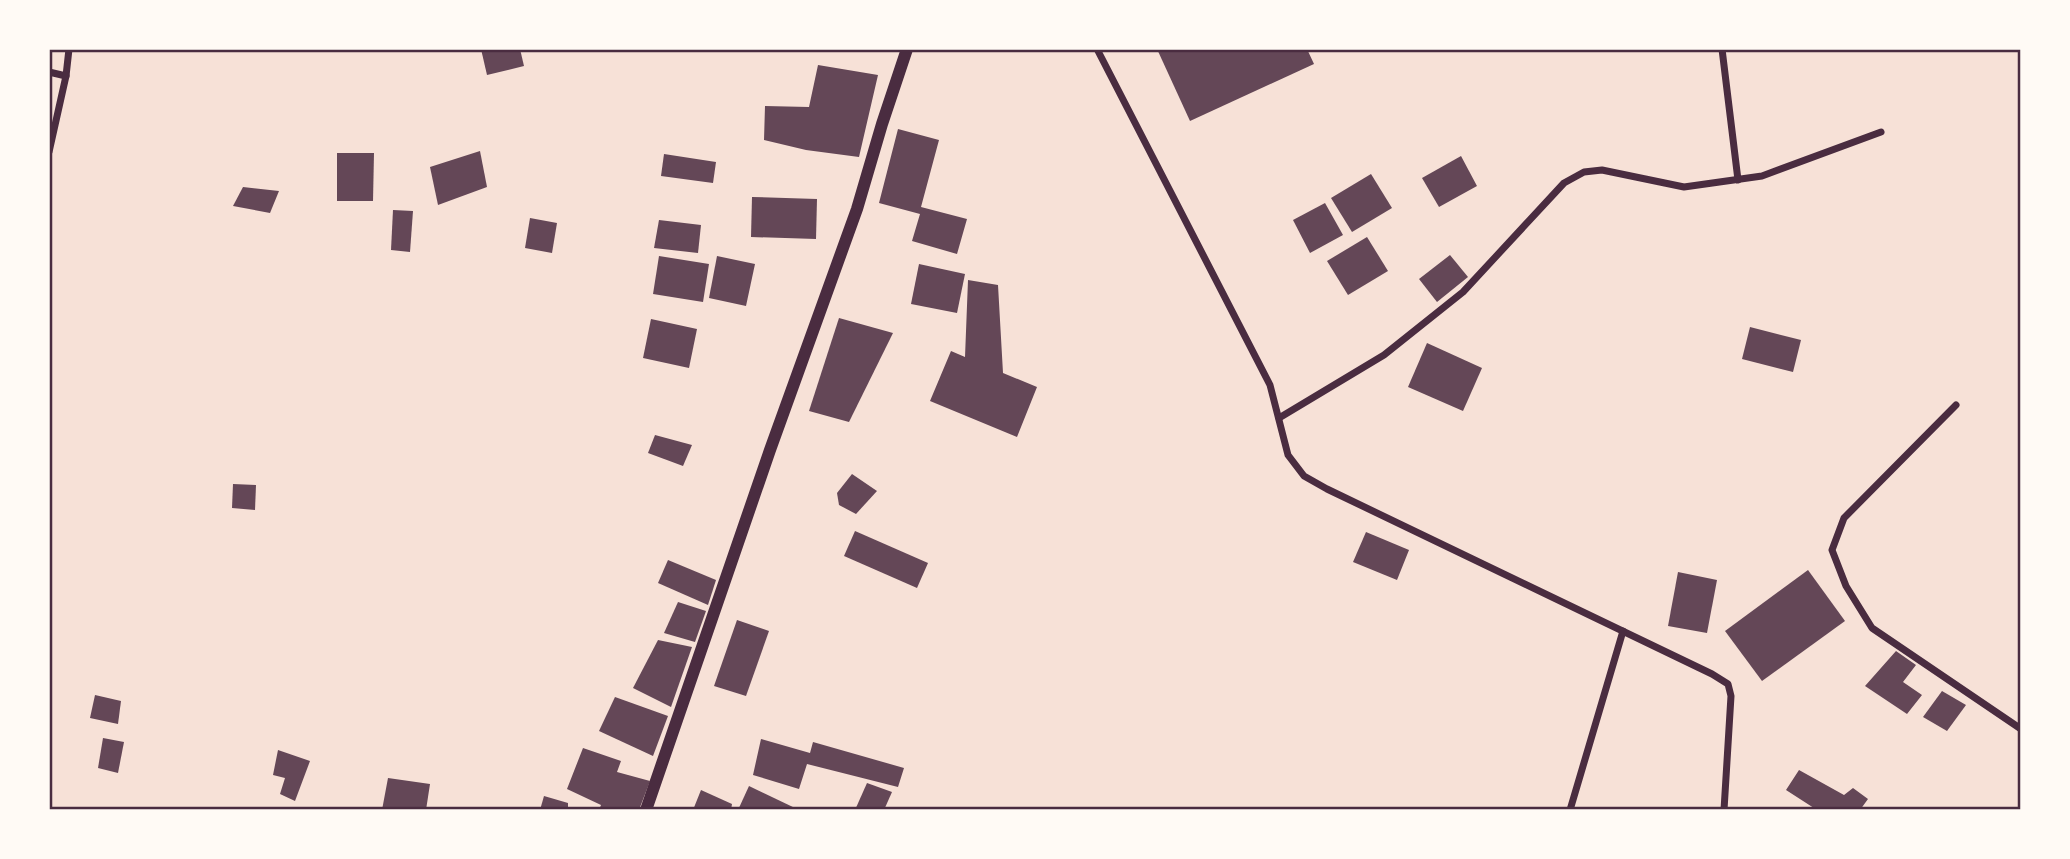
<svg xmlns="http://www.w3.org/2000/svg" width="2070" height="859" viewBox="0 0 2070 859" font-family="'DM Sans',sans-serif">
<rect width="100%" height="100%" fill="#f7e1d7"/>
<g fill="#644757">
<polygon points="481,49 520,49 524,66 487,75"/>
<polygon points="1157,49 1307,49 1314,64 1190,121"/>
<polygon points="818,65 878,75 859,157 806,150 764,140 765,106 809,107"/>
<polygon points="898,129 939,140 921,207 967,219 957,254 912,241 920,214 879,203"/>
<polygon points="480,151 487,187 438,205 430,167"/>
<polygon points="337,153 374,153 373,201 337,201"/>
<polygon points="664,154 716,162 713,183 661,176"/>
<polygon points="1461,156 1477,186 1439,207 1422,178"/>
<polygon points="1371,174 1392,208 1352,232 1331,198"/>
<polygon points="243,187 279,191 270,213 233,206"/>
<polygon points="752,197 817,199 816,239 751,237"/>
<polygon points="1325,203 1343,235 1310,253 1293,220"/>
<polygon points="393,210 413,211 410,252 391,250"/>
<polygon points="530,218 557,223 552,253 525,248"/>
<polygon points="659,220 701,225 698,253 654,248"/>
<polygon points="1367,237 1388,271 1348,295 1327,261"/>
<polygon points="1450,255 1468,277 1437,302 1419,279"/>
<polygon points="659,256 709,264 703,302 653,294"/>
<polygon points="717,256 755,264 746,306 709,298"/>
<polygon points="919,264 965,274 957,313 911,304"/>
<polygon points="968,280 998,285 1003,373 1037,387 1017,437 930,401 951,351 965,357"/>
<polygon points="839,318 893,333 849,422 809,411"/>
<polygon points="651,319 697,329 689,368 643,358"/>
<polygon points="1750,327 1801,340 1793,372 1742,359"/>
<polygon points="1427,343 1482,368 1463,411 1408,387"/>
<polygon points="655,435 692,445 683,466 648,453"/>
<polygon points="852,474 877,491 856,514 839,505 837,493"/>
<polygon points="233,484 256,485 255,510 232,508"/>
<polygon points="855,531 928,563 917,588 844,556"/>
<polygon points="1366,532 1409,550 1397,580 1353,562"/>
<polygon points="668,560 716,580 708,605 658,583"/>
<polygon points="1808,570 1845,621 1762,681 1725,631"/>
<polygon points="1678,572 1717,580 1707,633 1668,626"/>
<polygon points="678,602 706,611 695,642 664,633"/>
<polygon points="737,620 769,631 746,696 714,686"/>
<polygon points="658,640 692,647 671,707 633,688"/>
<polygon points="1896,651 1916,665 1903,682 1922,695 1907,714 1865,686"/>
<polygon points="1942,691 1966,705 1947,731 1923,717"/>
<polygon points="95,695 121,701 118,724 90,718"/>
<polygon points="615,697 668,716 653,756 599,731"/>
<polygon points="103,738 124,742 118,773 98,768"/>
<polygon points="761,739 810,753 813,742 904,768 898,787 807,764 799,789 753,775"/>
<polygon points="583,748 621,761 617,772 650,781 639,810 599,810 601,805 567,789"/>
<polygon points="278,750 310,761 295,801 280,794 285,778 273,775"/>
<polygon points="1799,770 1844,795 1853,788 1868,799 1860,810 1817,810 1786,790"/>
<polygon points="388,778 430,784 426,810 382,810"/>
<polygon points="867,783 892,792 884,810 855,810"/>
<polygon points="749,786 795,808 794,810 738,810"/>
<polygon points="701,790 732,804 731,810 693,810"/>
<polygon points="544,796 568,803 568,810 540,810"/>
</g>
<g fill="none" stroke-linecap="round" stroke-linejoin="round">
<g stroke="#4a2c40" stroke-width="7">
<polyline points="1097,49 1270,385 1288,455 1304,476 1327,489 1712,674 1728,684 1731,696 1724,810"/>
<polyline points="1722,49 1738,180"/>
<polyline points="49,72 66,76 49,152"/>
<polyline points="66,76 69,49"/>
<polyline points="1956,405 1844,518 1832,550 1846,586 1872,628 2021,729"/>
<polyline points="1279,418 1384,355 1463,292 1564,183 1584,172 1602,170 1684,187 1762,176 1881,132"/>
<polyline points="1570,810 1623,631"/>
</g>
<polyline stroke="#4a2c40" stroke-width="12" points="646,810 770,450 857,209 882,124 907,49"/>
</g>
<rect width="2070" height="859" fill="none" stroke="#fffaf5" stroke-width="102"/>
<rect x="51" y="51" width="1968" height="757" fill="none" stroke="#4a2c40" stroke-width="2.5"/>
</svg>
